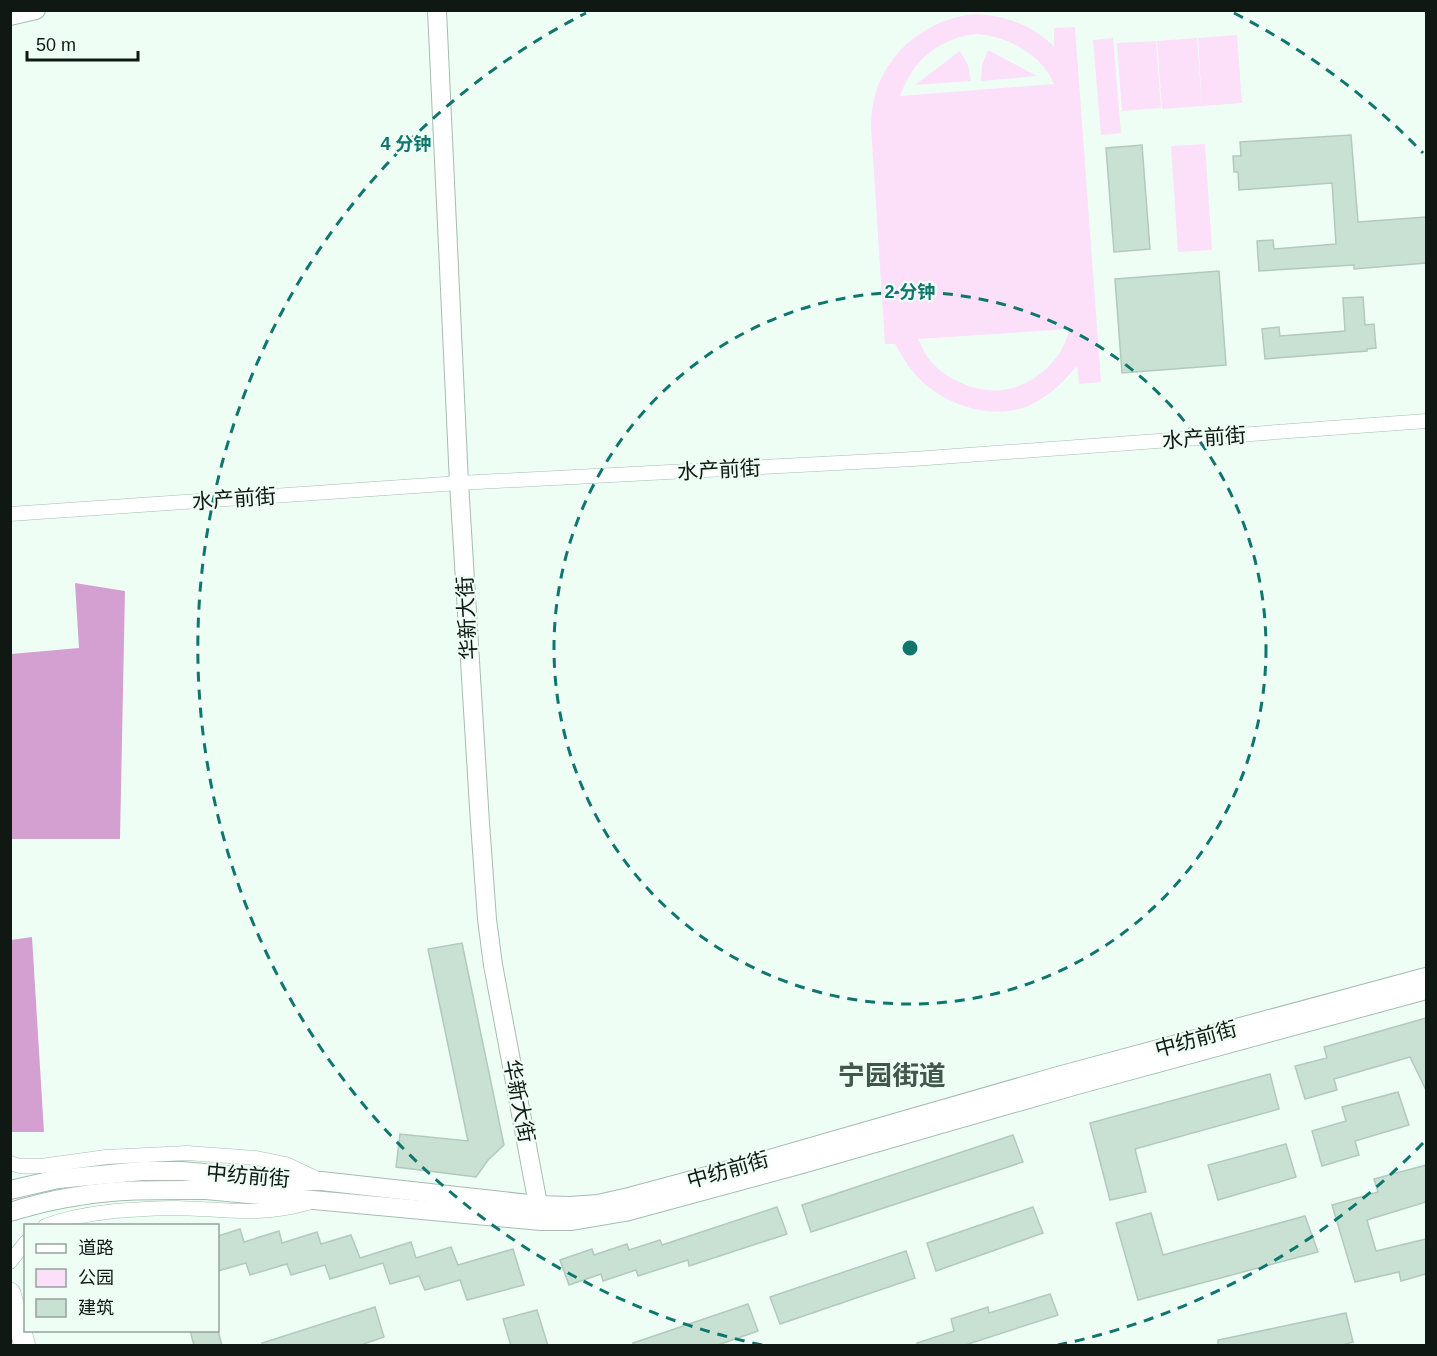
<svg xmlns="http://www.w3.org/2000/svg" width="1437" height="1356" viewBox="0 0 1437 1356" font-family="Arial,'Noto Sans SC',sans-serif">
	<rect width="100%" height="100%" fill="#effef5"/>
	<g fill="#fcdff9" fill-rule="evenodd">
		<path d="M976,14C1008,16 1030,25 1054,46V28L1075,27L1101,382L1079,384L1077,366C1061,385 1040,405 1015,410C980,417 938,401 915,374C907,365 901,354 895,344H885L871,127C871,118 872,108 874,99C886,51 928,18 976,14ZM978,34C1009,37 1041,54 1054,84L900,96C913,60 940,37 978,34ZM1069,329C1067,342 1058,358 1047,368C1038,376 1028,383 1016,387C988,397 952,384 932,363C926,356 922,347 918,339Z"/>
		<path d="M1237,35L1242,103L1202,106L1198,38Z"/>
		<path d="M1113,38L1121,133L1101,135L1093,40Z"/>
		<path d="M1197,38L1202,106L1162,109L1157,41Z"/>
		<path d="M1156,41L1161,108L1122,111L1117,43Z"/>
		<path d="M988,50L1037,76L981,81L982,65Z"/>
		<path d="M960,51L968,65L971,81L915,85Z"/>
		<path d="M1205,144L1212,250L1178,252L1171,146Z"/>
	</g>
	<g fill="#d4a0d1">
		<path d="M75,583L125,591L120,839H11V654L79,648Z"/>
		<path d="M32,937L44,1132H11V940Z"/>
	</g>
	<g fill="#c8e1d3" stroke="#b1cabc" stroke-width="1.5">
		<path d="M1351,135L1358,222L1426,217V263L1354,269V265L1259,271L1257,241L1273,240L1274,249L1336,244L1332,183L1239,190L1238,172H1234L1233,156H1241L1240,142Z"/>
		<path d="M1142,145L1150,249L1114,252L1106,148Z"/>
		<path d="M1219,271L1226,365L1122,373L1115,279Z"/>
		<path d="M1363,297L1365,325L1374,324L1376,348L1367,349V351L1265,359L1262,329L1279,327L1280,336L1345,331L1343,298Z"/>
		<path d="M462,943L504,1145L488,1160L476,1177L396,1167L400,1134L468,1141L428,949Z"/>
		<path d="M1426,1018V1090L1410,1057L1334,1079L1337,1090L1305,1099L1295,1066L1327,1058L1324,1047Z"/>
		<path d="M1270,1074L1279,1109L1135,1149L1146,1192L1110,1200L1090,1123Z"/>
		<path d="M1398,1092L1409,1125L1355,1141L1359,1155L1322,1166L1312,1131L1346,1121L1342,1107Z"/>
		<path d="M1013,1135L1023,1162L811,1232L802,1205Z"/>
		<path d="M1286,1144L1296,1177L1218,1200L1208,1165Z"/>
		<path d="M1426,1165V1202L1367,1220L1376,1251L1426,1239V1274L1401,1281L1399,1272L1355,1282L1332,1205L1378,1192L1374,1179Z"/>
		<path d="M777,1207L787,1234L689,1266L688,1260L638,1276L636,1270L603,1281L601,1274L569,1285L560,1260L592,1249L594,1255L627,1244L629,1250L660,1240L662,1245Z"/>
		<path d="M1033,1207L1043,1233L936,1271L927,1243Z"/>
		<path d="M1151,1213L1163,1255L1305,1216L1318,1252L1138,1300L1116,1223Z"/>
		<path d="M240,1229L244,1242L279,1231L282,1243L317,1232L321,1244L351,1235L360,1258L411,1242L416,1258L451,1247L458,1265L513,1249L524,1285L467,1300L460,1280L425,1290L419,1276L390,1284L383,1263L330,1279L325,1265L291,1275L287,1264L250,1275L246,1263L218,1271V1236Z"/>
		<path d="M906,1251L915,1278L780,1324L770,1297Z"/>
		<path d="M1050,1294L1058,1315L962,1346H917V1343L954,1331L951,1319L988,1307L989,1313Z"/>
		<path d="M748,1304L758,1331L715,1346H633V1343Z"/>
		<path d="M375,1307L384,1337L358,1346H262V1343Z"/>
		<path d="M537,1310L548,1346H511L503,1319Z"/>
		<path d="M1346,1313L1353,1342L1339,1346H1218V1340Z"/>
		<path d="M190,1330H218L222,1346H194Z"/>
	</g>
	<g fill="none" stroke-linecap="round" stroke-linejoin="round">
		<g stroke="#a4bdaf" stroke-width="15">
			<g id="street">
				<path d="M10,514L459,483L914,459L1426,421"/>
				<path d="M10,1163L20,1166H41L106,1157L187,1153L256,1158L286,1164L320,1180"/>
				<path d="M45,1226C86,1211 131,1209 174,1208C202,1208 230,1212 257,1211C275,1211 291,1207 308,1203"/>
				<path d="M10,1262L26,1242"/>
			</g>
		</g>
		<g stroke="#a4bdaf" stroke-width="20">
			<g id="secondary">
				<path d="M437,10L459,483L480,823L487,919L493,965L540,1215"/>
				<path d="M10,16L36,10"/>
				<path d="M10,1190L58,1179L142,1171H182L293,1181H321L538,1205L570,1206L598,1204L629,1197L752,1164L1058,1076L1426,977"/>
				<path d="M10,1212C33,1205 56,1199 79,1196C121,1189 164,1190 206,1190L541,1221H572L625,1212L802,1164L1077,1085L1426,990"/>
			</g>
		</g>
		<g stroke="#a4bdaf" stroke-width="22">
			<path id="primary" d="M10,1293L25,1346"/>
		</g>
		<use href="#street" stroke="#fff" stroke-width="14"/>
		<use href="#secondary" stroke="#fff" stroke-width="18"/>
		<use href="#primary" stroke="#fff" stroke-width="21"/>
	</g>
	<g fill="none" stroke="#0f766e" stroke-width="3" stroke-dasharray="10 8">
		<circle cx="910" cy="648" r="356"/>
		<path d="M1423 1143A713 713 0 0 1 1058 1345M762 1345A713 713 0 0 1 586 13M1234 13A713 713 0 0 1 1423 153"/>
	</g>
	<g text-anchor="middle" stroke-width="4.5" stroke-linejoin="round" paint-order="stroke">
		<g font-size="21" fill="#0f1813" stroke="#effef5">
			<text transform="translate(1204 438) rotate(-4)" y="7">水产前街</text>
			<text transform="translate(719 470) rotate(-3)" y="7">水产前街</text>
			<text transform="translate(234 499) rotate(-4)" y="7">水产前街</text>
			<text transform="translate(467 618) rotate(-93)" y="7">华新大街</text>
			<text transform="translate(1196 1039) rotate(-15)" y="7">中纺前街</text>
			<text transform="translate(519 1101) rotate(79)" y="7">华新大街</text>
			<text transform="translate(728 1170) rotate(-16)" y="7">中纺前街</text>
			<text transform="translate(248 1176) rotate(5)" y="7">中纺前街</text>
		</g>
		<g font-size="27" font-weight="bold" fill="#42574c" stroke="#effef5">
			<text x="892" y="1085">宁园街道</text>
		</g>
	</g>
	<circle cx="910" cy="648" r="9" fill="#0f766e" stroke="#effef5" stroke-width="3"/>
	<g font-size="18" text-anchor="middle" font-weight="bold" fill="#0f766e" stroke="#effef5" stroke-width="4.5" stroke-linejoin="round" paint-order="stroke">
		<text x="406" y="150">4 分钟</text>
		<text x="910" y="298">2 分钟</text>
	</g>
	<rect width="1437" height="1356" fill="none" stroke="#0f1813" stroke-width="24"/>
	<rect x="24" y="1224" width="195" height="108" fill="#effef5" stroke="#95a29b" stroke-width="1.5"/>
	<rect x="36" y="1244" width="30" height="9" fill="#ffffff" stroke="#95a29b" stroke-width="1.5"/>
	<text x="78" y="1254" font-size="18" fill="#0f1813">道路</text>
	<rect x="36" y="1269" width="30" height="18" fill="#fcdff9" stroke="#95a29b" stroke-width="1.5"/>
	<text x="78" y="1284" font-size="18" fill="#0f1813">公园</text>
	<rect x="36" y="1299" width="30" height="18" fill="#c8e1d3" stroke="#95a29b" stroke-width="1.5"/>
	<text x="78" y="1314" font-size="18" fill="#0f1813">建筑</text>
	<path d="M27 51v9h111v-9" fill="none" stroke="#0f1813" stroke-width="3"/>
	<text x="36" y="51" font-size="18" fill="#0f1813" stroke="#effef5" stroke-width="4.5" paint-order="stroke">50 m</text>
</svg>
